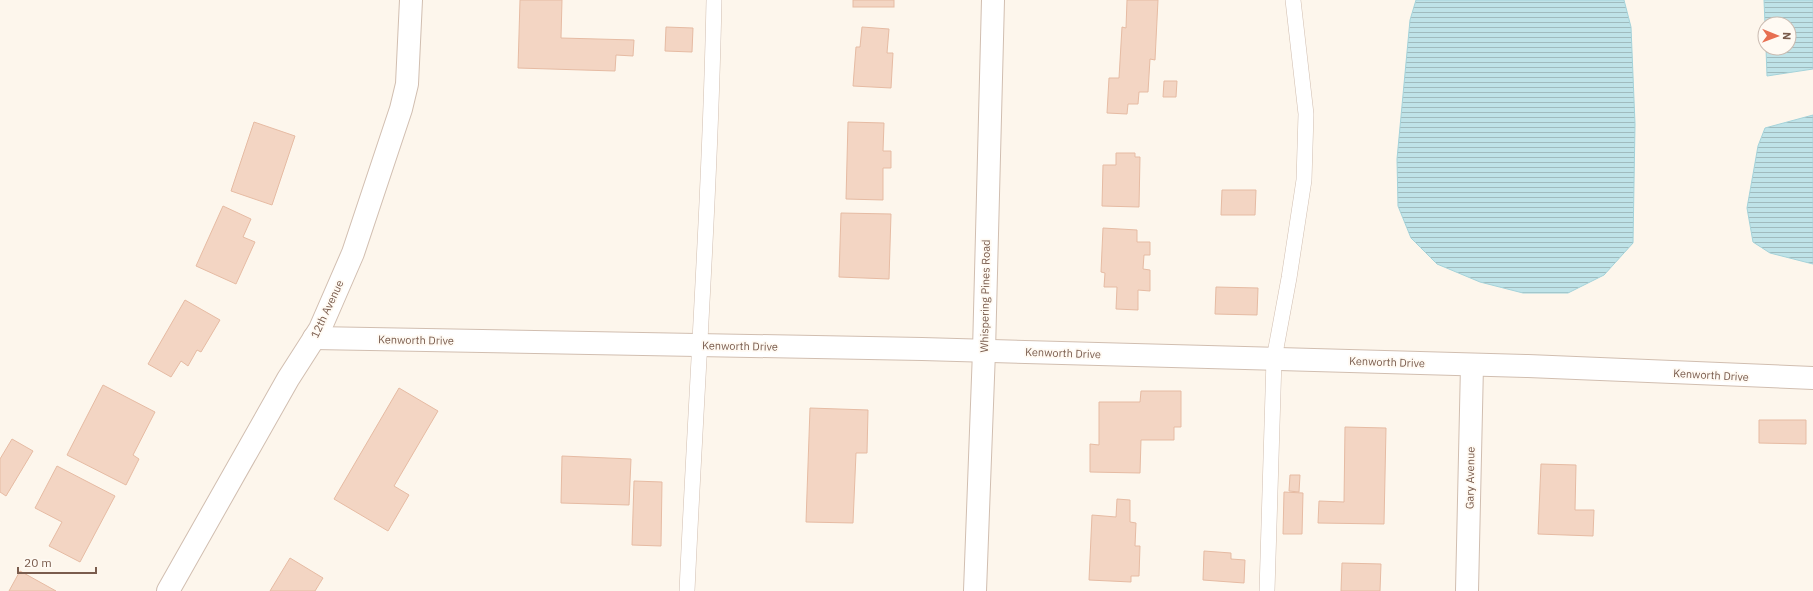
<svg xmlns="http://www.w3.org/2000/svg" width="1813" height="591" viewBox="0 0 1813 591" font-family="'IBM Plex Sans',sans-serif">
	<defs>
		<pattern id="water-rules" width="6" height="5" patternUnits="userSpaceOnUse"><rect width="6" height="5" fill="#bfe3e8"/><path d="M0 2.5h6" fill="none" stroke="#a0bbbe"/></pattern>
	</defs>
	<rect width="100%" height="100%" fill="#fdf6ec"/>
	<g fill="url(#water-rules)" stroke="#a5d3da">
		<path d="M1416,0H1624L1631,27L1635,124L1633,243L1604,275L1568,293H1523L1480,282L1437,264L1411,238L1398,206L1397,159L1410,20Z"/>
		<path d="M1764,0H1813V69L1767,76L1766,48H1789V24H1765Z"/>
		<path d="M1813,115V264L1770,253L1753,242L1747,208L1758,146L1765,128Z"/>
	</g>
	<g fill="#f3d5c3" stroke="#e6bba3">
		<path d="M520,0H562L561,38L634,40L633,56L616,55L615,71L518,68Z"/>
		<rect x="853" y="0" width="41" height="7"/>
		<path d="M1127,0H1158L1155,60L1150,59L1148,92H1139L1138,104H1128L1127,114L1107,113L1109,78H1119L1122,27L1126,28Z"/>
		<path d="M666,27L693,28L692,52L665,51Z"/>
		<path d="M862,27L889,29L887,53H893L891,88L853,86L856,47H860Z"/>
		<path d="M1164,81H1177L1176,97H1163Z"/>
		<path d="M254,122L295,136L272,205L231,191Z"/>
		<path d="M848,122L884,123L883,151H891V168H883V200L846,199Z"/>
		<path d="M1116,153H1135V157H1140L1139,207L1102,206L1103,165H1116Z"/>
		<path d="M1222,190H1256L1255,215H1221Z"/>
		<path d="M223,206L251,219L243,237L255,242L236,284L196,266Z"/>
		<path d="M841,213L891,214L889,279L839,277Z"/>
		<path d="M1103,228L1137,230V242H1150V255H1144L1143,269L1150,270V291L1138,290V310L1116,309L1117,287H1104L1105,273L1101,272Z"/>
		<path d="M1216,287L1258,288L1257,315L1215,314Z"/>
		<path d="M185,300L220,320L201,352L197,350L188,366L181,361L171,377L148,364Z"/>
		<path d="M103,385L155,412L133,455L139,459L126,485L67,455Z"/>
		<path d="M399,388L438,411L394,486L409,495L388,531L334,499Z"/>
		<path d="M1141,391H1181V427H1174V440H1141L1140,473L1090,472V444L1099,445V402H1140Z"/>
		<path d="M810,408L868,410L867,453H856L853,523L806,522Z"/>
		<path d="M1759,420H1806V444L1759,443Z"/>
		<path d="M1345,427L1386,428L1384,524L1318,523L1319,501L1344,502Z"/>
		<path d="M12,439L33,451L6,496L0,492V459Z"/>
		<path d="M562,456L631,459L629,505L561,503Z"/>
		<path d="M1541,464L1576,465L1575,510H1594L1593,536L1538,534Z"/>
		<path d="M57,466L115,496L80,562L49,546L62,522L35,508Z"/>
		<path d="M1290,475H1300L1299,492L1289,491Z"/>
		<path d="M634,481L662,482L661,546L632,545Z"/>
		<path d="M1284,492L1303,493L1302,534H1283Z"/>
		<path d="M1117,499L1130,500V522L1136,523L1135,546H1140L1139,576H1131V582L1089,580L1092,515L1116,517Z"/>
		<path d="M1204,551L1231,553V559L1245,560L1244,583L1203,580Z"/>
		<path d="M290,558L323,578L315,591H270Z"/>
		<path d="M1342,563L1381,564L1380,591H1341Z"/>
		<path d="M20,571L56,591H9Z"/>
	</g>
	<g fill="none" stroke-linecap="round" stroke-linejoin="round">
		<g stroke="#d1beb0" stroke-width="16">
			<g id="service">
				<path d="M687,591C696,394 710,197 714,0"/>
				<path d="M1267,591L1274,359L1289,278L1304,180L1306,114L1293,0"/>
			</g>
		</g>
		<g stroke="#d1beb0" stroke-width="24">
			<g id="minor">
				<path d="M314,338L922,349L1528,366L1813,378"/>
				<path d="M168,591L288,379L320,329L353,253L401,109L407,84L411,0"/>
				<path d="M1467,591L1472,365"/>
			</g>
		</g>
		<g stroke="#d1beb0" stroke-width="24">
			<path id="tertiary" d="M975,591L984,351L993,0"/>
		</g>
		<use href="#service" stroke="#fff" stroke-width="15"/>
		<use href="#minor" stroke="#fff" stroke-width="22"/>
		<use href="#tertiary" stroke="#fff" stroke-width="22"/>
	</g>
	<g text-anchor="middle" stroke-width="3.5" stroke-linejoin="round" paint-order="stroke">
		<g font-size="11" fill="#7a5c4d" stroke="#fffaf3">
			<text transform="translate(985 296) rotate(-89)" y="4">Whispering Pines Road</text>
			<text transform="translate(327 309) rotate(-65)" y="4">12th Avenue</text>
			<text transform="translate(416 340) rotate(1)" y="4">Kenworth Drive</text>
			<text transform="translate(740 346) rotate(1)" y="4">Kenworth Drive</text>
			<text transform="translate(1063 353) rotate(2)" y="4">Kenworth Drive</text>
			<text transform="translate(1387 362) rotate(2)" y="4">Kenworth Drive</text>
			<text transform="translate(1711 375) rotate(3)" y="4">Kenworth Drive</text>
			<text transform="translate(1470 478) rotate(-89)" y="4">Gary Avenue</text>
		</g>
	</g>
	<g transform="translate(1777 36) rotate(91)"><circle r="19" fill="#fffaf3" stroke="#cabbb1"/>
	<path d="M0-3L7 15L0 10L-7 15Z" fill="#e76f51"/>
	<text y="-6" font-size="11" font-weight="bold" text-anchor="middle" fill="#7a5c4d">N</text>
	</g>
	<path d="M18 567v6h78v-6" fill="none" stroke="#7a5c4d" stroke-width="2"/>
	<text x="24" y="567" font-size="12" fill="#7a5c4d" stroke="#fffaf3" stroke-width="3" paint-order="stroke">20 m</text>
</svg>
